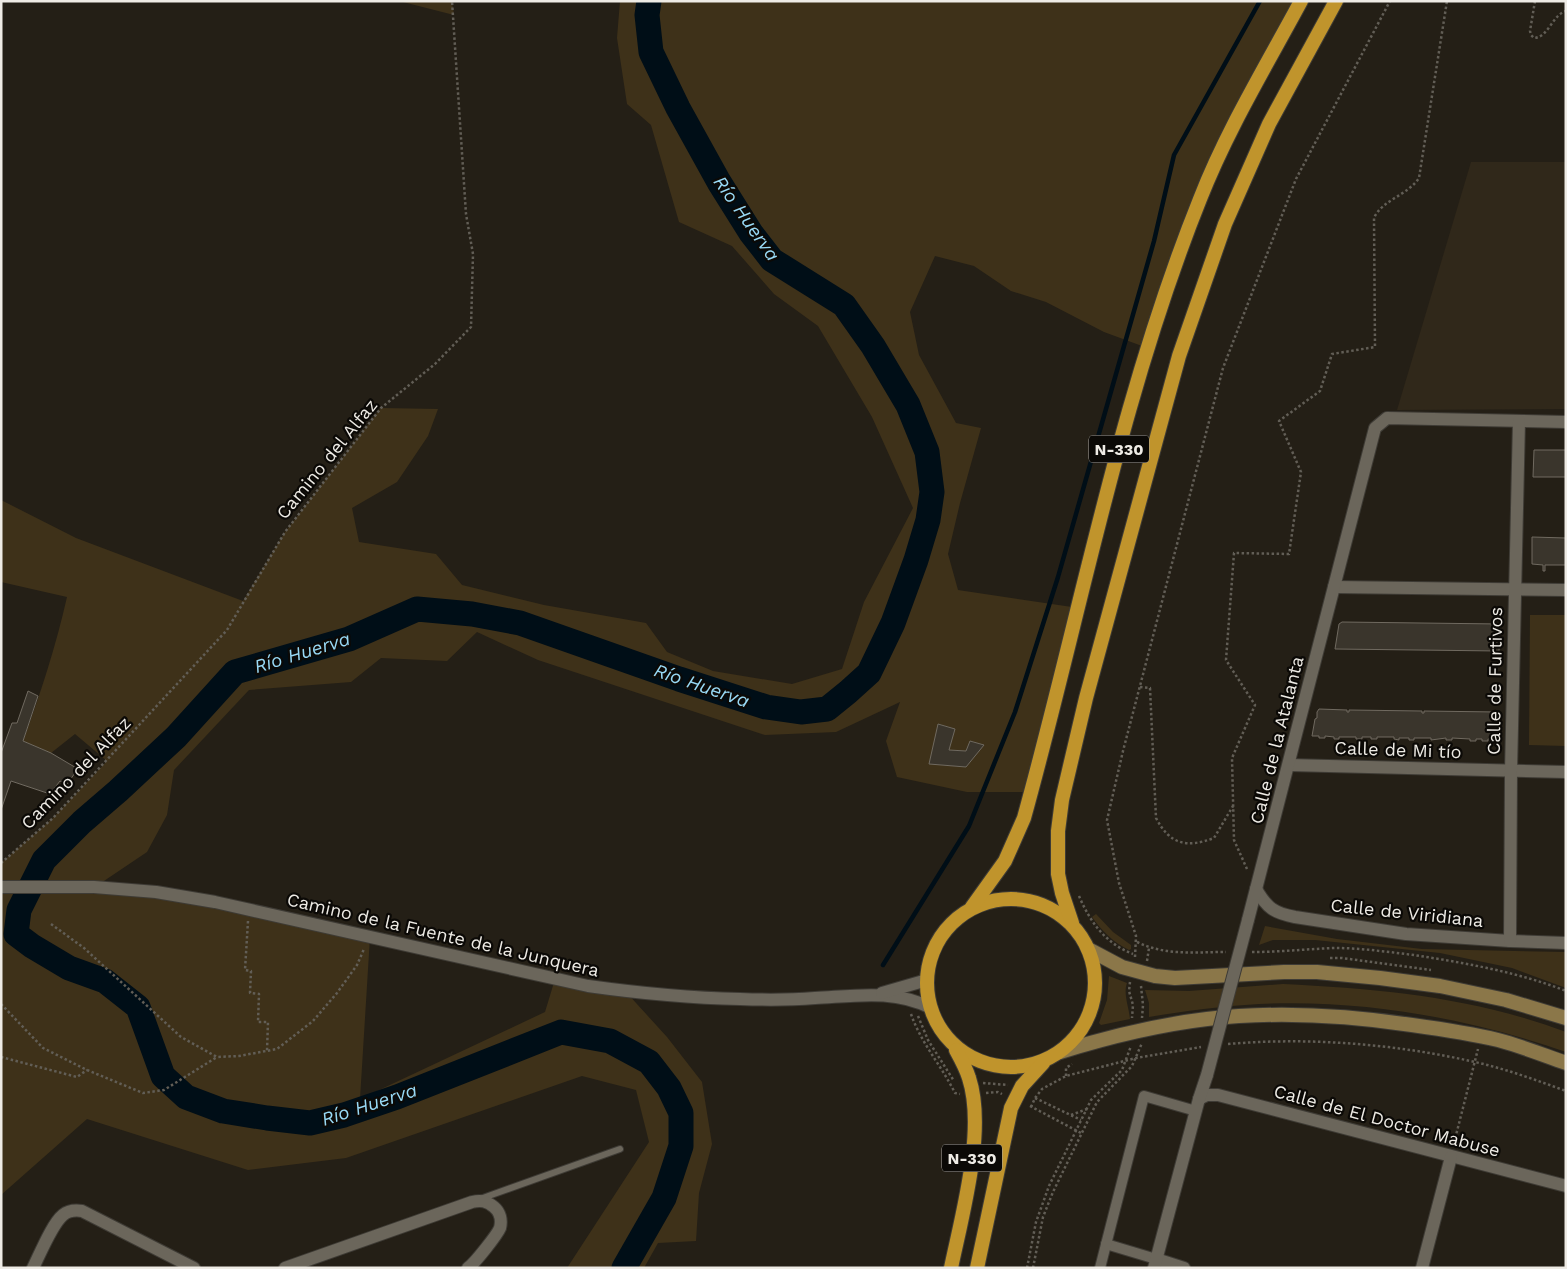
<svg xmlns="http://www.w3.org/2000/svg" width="1567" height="1269" viewBox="0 0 1567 1269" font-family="'Work Sans',sans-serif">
	<rect width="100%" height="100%" fill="#241f16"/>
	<path fill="#30281a" d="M1471,162H1566V409L1397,410Z"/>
	<g fill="#3e3119" fill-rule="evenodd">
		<path d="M399,1H452L454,15Z"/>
		<path d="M620,1H1295L1229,121L1142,346L1104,332L1046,302L1011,291L974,266L935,256L910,312L919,355L956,423L981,428L960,503L948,554L958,590L1072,607L1026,792H967L897,777L886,741L900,702L836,732L765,735L538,660L477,632L447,661L381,658L351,682L249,690L174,770L167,815L147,852L95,887L156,892L370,937L360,1099L545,1012L555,979L626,992L667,1037L702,1082L712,1144L699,1193L696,1241L658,1243L644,1268H567L649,1142L636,1090L582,1076L346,1158L248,1170L87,1119L1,1195V863L53,818L107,761L75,734L51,753L23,741C40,695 56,646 67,597L1,582V500L76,538L243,601L285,532L381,408L438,409L428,436L397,482L352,508L359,542L436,554L462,585L544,605L646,623L667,652L713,671L792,684L842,669L864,602L913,508L872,417L818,326L774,294L732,246L679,222L651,125L627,104L617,38ZM939,724L955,729L949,750L966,751L971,741L983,745L966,767L930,764Z"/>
		<path d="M1530,615H1566V746L1529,745Z"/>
		<path d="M1096,914L1113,932L1131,945V949L1129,950C1114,943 1101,930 1092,917Z"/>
		<path d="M1265,926L1337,939L1422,949L1566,952V988L1512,968L1440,953L1315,940H1273L1259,945Z"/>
		<path d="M1109,976L1127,983C1123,994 1129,1007 1130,1019L1101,1025L1099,1023L1107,1000Z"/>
		<path d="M1283,984C1382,989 1472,997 1566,1032V1052C1469,1018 1362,999 1259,1004C1222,1006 1185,1011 1149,1017V1003L1145,990L1189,991Z"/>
	</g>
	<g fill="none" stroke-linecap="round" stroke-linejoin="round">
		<path stroke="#000e17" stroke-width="4.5" d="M883,965L969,826L1015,712L1058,577L1154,241L1174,155L1260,1"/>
		<path stroke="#000e17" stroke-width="25" d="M624,1268L664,1198L681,1146V1113L669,1088L649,1062L610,1041L561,1032L397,1097L344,1115L310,1123L267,1118L223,1111L186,1097L163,1076L138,1007L105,981L69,968L32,946L16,934L19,910L44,860L82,822L118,791L176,737L235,672L349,639L417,609L472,614L520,623L679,679L766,707L801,712L827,709L848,692L869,673L893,623L916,560L928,520L932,492L927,452L908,405L873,346L844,305L772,260L751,233L719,182L678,108L651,52L647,15L649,1"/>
	</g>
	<g fill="#3a352c" stroke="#706a60">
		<path d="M1534,450H1566V477H1533Z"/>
		<path d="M1532,537L1566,538V565H1545V571H1543V565L1532,564Z"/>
		<path d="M1342,622L1500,624L1499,651L1335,649L1339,624Z"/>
		<path d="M28,691L38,696L23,741L51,753L78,769L67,784L60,781L50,794L11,781L1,810V753L12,723H17Z"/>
		<path d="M1319,709L1347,710V712H1349V710L1422,711V713H1424V711L1497,712L1498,739H1488V741H1482V739H1476V741H1470V739L1452,738V740H1446V738L1431,740V738H1414V740H1409V738H1399V740L1394,739V737H1377V739H1371V737H1362V739H1356V737H1339V739H1334V737L1325,736V738H1319V736H1312L1315,719L1317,718V712Z"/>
		<path d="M938,724L955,729L949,750L966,751L970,741L984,745L966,767L929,764Z"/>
	</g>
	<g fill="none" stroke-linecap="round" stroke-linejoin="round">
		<g stroke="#3e3b35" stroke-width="8">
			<path id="service" d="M480,1199L620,1149"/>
		</g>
		<g stroke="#3e3b35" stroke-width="12">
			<g id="pedestrian">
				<path d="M1106,1244L1156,1259"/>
				<path d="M1100,1268L1144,1096L1196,1111"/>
			</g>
		</g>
		<g stroke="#3e3b35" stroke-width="14">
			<g id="minor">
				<path d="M1334,587L1566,590"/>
				<path d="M1289,765L1566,772"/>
				<path d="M1,887H94L156,892L215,902L588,986C638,993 689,998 740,999C765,1000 790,1000 815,998C855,996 894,989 931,1008"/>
				<path d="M1256,889C1267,908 1274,913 1295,917L1406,934L1510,941L1566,943"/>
				<path d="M1248,920L1375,428L1387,418L1566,422"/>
				<path d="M1510,941L1511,771L1519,421"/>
				<path d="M882,993L927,980"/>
				<path d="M1199,1099L1207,1095H1218L1566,1186"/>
				<path d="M1156,1259L1184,1268"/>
				<path d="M33,1268C40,1254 52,1224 63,1215C69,1210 75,1210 82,1211L194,1268"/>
				<path d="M285,1268L472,1202C481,1200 487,1201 494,1207C500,1212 502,1220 500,1228C497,1235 475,1263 468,1268"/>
				<path d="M1154,1268L1199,1099L1207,1075"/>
				<path d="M1422,1268L1451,1157"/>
			</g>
		</g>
		<g stroke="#3e3b35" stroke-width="16">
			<g id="secondary">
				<path d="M1090,950L1122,967L1155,976L1175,978L1284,972H1317L1380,978L1440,986L1506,1000L1566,1018"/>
				<path d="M1060,1052C1108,1037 1157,1025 1207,1019C1275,1011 1344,1015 1412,1025C1441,1029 1469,1033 1498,1040C1521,1046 1543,1055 1566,1063"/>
			</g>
		</g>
		<g stroke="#3e3b35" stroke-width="16">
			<g id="trunk">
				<circle cx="1011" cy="983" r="84"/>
				<path d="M972,907L1005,861L1024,818C1081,612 1120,398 1200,199C1227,130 1266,66 1301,1"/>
				<path d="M1072,923L1062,893L1058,874V831L1062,800L1086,698L1179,356L1225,224L1269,124L1336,1"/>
				<path d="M951,1268C962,1215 986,1130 969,1078C966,1068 961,1059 956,1050"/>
				<path d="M977,1268L1011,1108L1022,1086L1043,1063"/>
			</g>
		</g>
		<g stroke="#625e56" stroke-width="2.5" stroke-dasharray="2.5 2.5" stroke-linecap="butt">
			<path d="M1535,1L1530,31L1531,35L1534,38C1549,37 1552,15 1566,11"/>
			<path d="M1140,687L1150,688L1156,818C1170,845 1187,848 1214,838L1233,806"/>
			<path d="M1,863L53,818L227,630L285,532L381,408L435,364L471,327L473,254L466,214L452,1"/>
			<path d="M1247,869L1234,840L1232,758L1255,705L1226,660L1234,553L1289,554L1301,472L1279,421L1320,391L1332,354L1375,347L1374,218C1382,200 1408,195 1419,178L1447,1"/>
			<path d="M1079,896C1090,922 1106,944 1133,954"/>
			<path d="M248,921L245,970L251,971L250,993L259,994L258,1022H268L267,1051"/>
			<path d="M51,924L84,948L181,1037L217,1057L239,1056L277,1049L313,1021L337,993L357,965L364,949"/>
			<path d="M1137,942C1166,956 1195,952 1226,952"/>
			<path d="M1252,952C1280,952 1307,949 1335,948C1361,948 1388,952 1414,955C1465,963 1518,972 1566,991"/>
			<path d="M1135,957L1136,936L1119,883L1107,820L1123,751L1223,368L1296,179L1390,1"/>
			<path d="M1330,958H1342L1431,970"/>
			<path d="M1147,961L1149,948"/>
			<path d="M1130,982L1129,991L1133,1005L1132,1018"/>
			<path d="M1141,986L1143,1005L1142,1018"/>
			<path d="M1,1004L43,1048L87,1070L143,1093L164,1090L217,1057"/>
			<path d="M911,1014C921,1043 941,1065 955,1093L960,1094"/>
			<path d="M918,1016L928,1040L954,1081"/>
			<path d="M1228,1044C1310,1037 1395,1044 1475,1062C1506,1069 1536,1080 1566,1091"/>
			<path d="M1,1057L77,1077L87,1070"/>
			<path d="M1066,1076V1068L1072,1064"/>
			<path d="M983,1083L1008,1085"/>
			<path d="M986,1093L998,1092L1002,1094"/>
			<path d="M1035,1098L1081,1120"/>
			<path d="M1030,1106L1081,1133"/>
			<path d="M1031,1107L1035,1098L1042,1089L1066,1076L1136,1058L1201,1047"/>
			<path d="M1071,1115L1087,1109"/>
			<path d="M1454,1143L1478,1049"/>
			<path d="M1027,1268L1036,1222L1049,1186L1091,1100L1122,1070L1131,1046"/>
			<path d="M1033,1268L1043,1217L1053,1192L1097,1102L1132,1066L1142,1043"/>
		</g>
		<use href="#service" stroke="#6b665b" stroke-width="6"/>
		<use href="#pedestrian" stroke="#6b665b" stroke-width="10"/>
		<use href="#minor" stroke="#6b665b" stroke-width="12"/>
		<use href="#secondary" stroke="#8b7749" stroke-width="14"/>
		<use href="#trunk" stroke="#c0942c" stroke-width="14"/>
		<g stroke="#3e3b35" stroke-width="14" stroke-linecap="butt">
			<path id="minor-bridge" d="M1207,1075L1248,920"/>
		</g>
		<use href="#minor-bridge" stroke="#6b665b" stroke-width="12"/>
	</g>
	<g text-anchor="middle" stroke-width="4.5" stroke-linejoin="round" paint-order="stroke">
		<g fill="#0b0906" stroke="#aaa7a2" stroke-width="1">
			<rect x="1089" y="435.5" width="60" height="27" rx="4"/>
			<rect x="942" y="1144.5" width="60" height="27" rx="4"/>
		</g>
		<g font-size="16" font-weight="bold" fill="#eeebe5">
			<text x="1119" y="455">N-330</text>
			<text x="972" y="1164">N-330</text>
		</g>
		<g font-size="18" fill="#eeebe5" stroke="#0b0906">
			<text transform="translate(327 459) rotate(-51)" y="6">Camino del Alfaz</text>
			<text transform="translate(1495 681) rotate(-89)" y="6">Calle de Furtivos</text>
			<text transform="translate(1277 740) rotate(-76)" y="6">Calle de la Atalanta</text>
			<text transform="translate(1398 750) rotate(2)" y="6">Calle de Mi tío</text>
			<text transform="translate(76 773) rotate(-46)" y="6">Camino del Alfaz</text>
			<text transform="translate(1407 913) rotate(6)" y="6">Calle de Viridiana</text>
			<text transform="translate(443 935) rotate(13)" y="6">Camino de la Fuente de la Junquera</text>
			<text transform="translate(1387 1121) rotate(15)" y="6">Calle de El Doctor Mabuse</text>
		</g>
		<g font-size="19" font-style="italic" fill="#98d9f5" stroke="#0b0906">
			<text transform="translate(747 218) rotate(55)" y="7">Río Huerva</text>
			<text transform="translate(302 652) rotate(-17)" y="7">Río Huerva</text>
			<text transform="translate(702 685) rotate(19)" y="7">Río Huerva</text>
			<text transform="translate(369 1104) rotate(-18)" y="7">Río Huerva</text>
		</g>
	</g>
	<rect width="1567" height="1269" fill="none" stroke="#eeebe5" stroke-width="5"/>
</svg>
